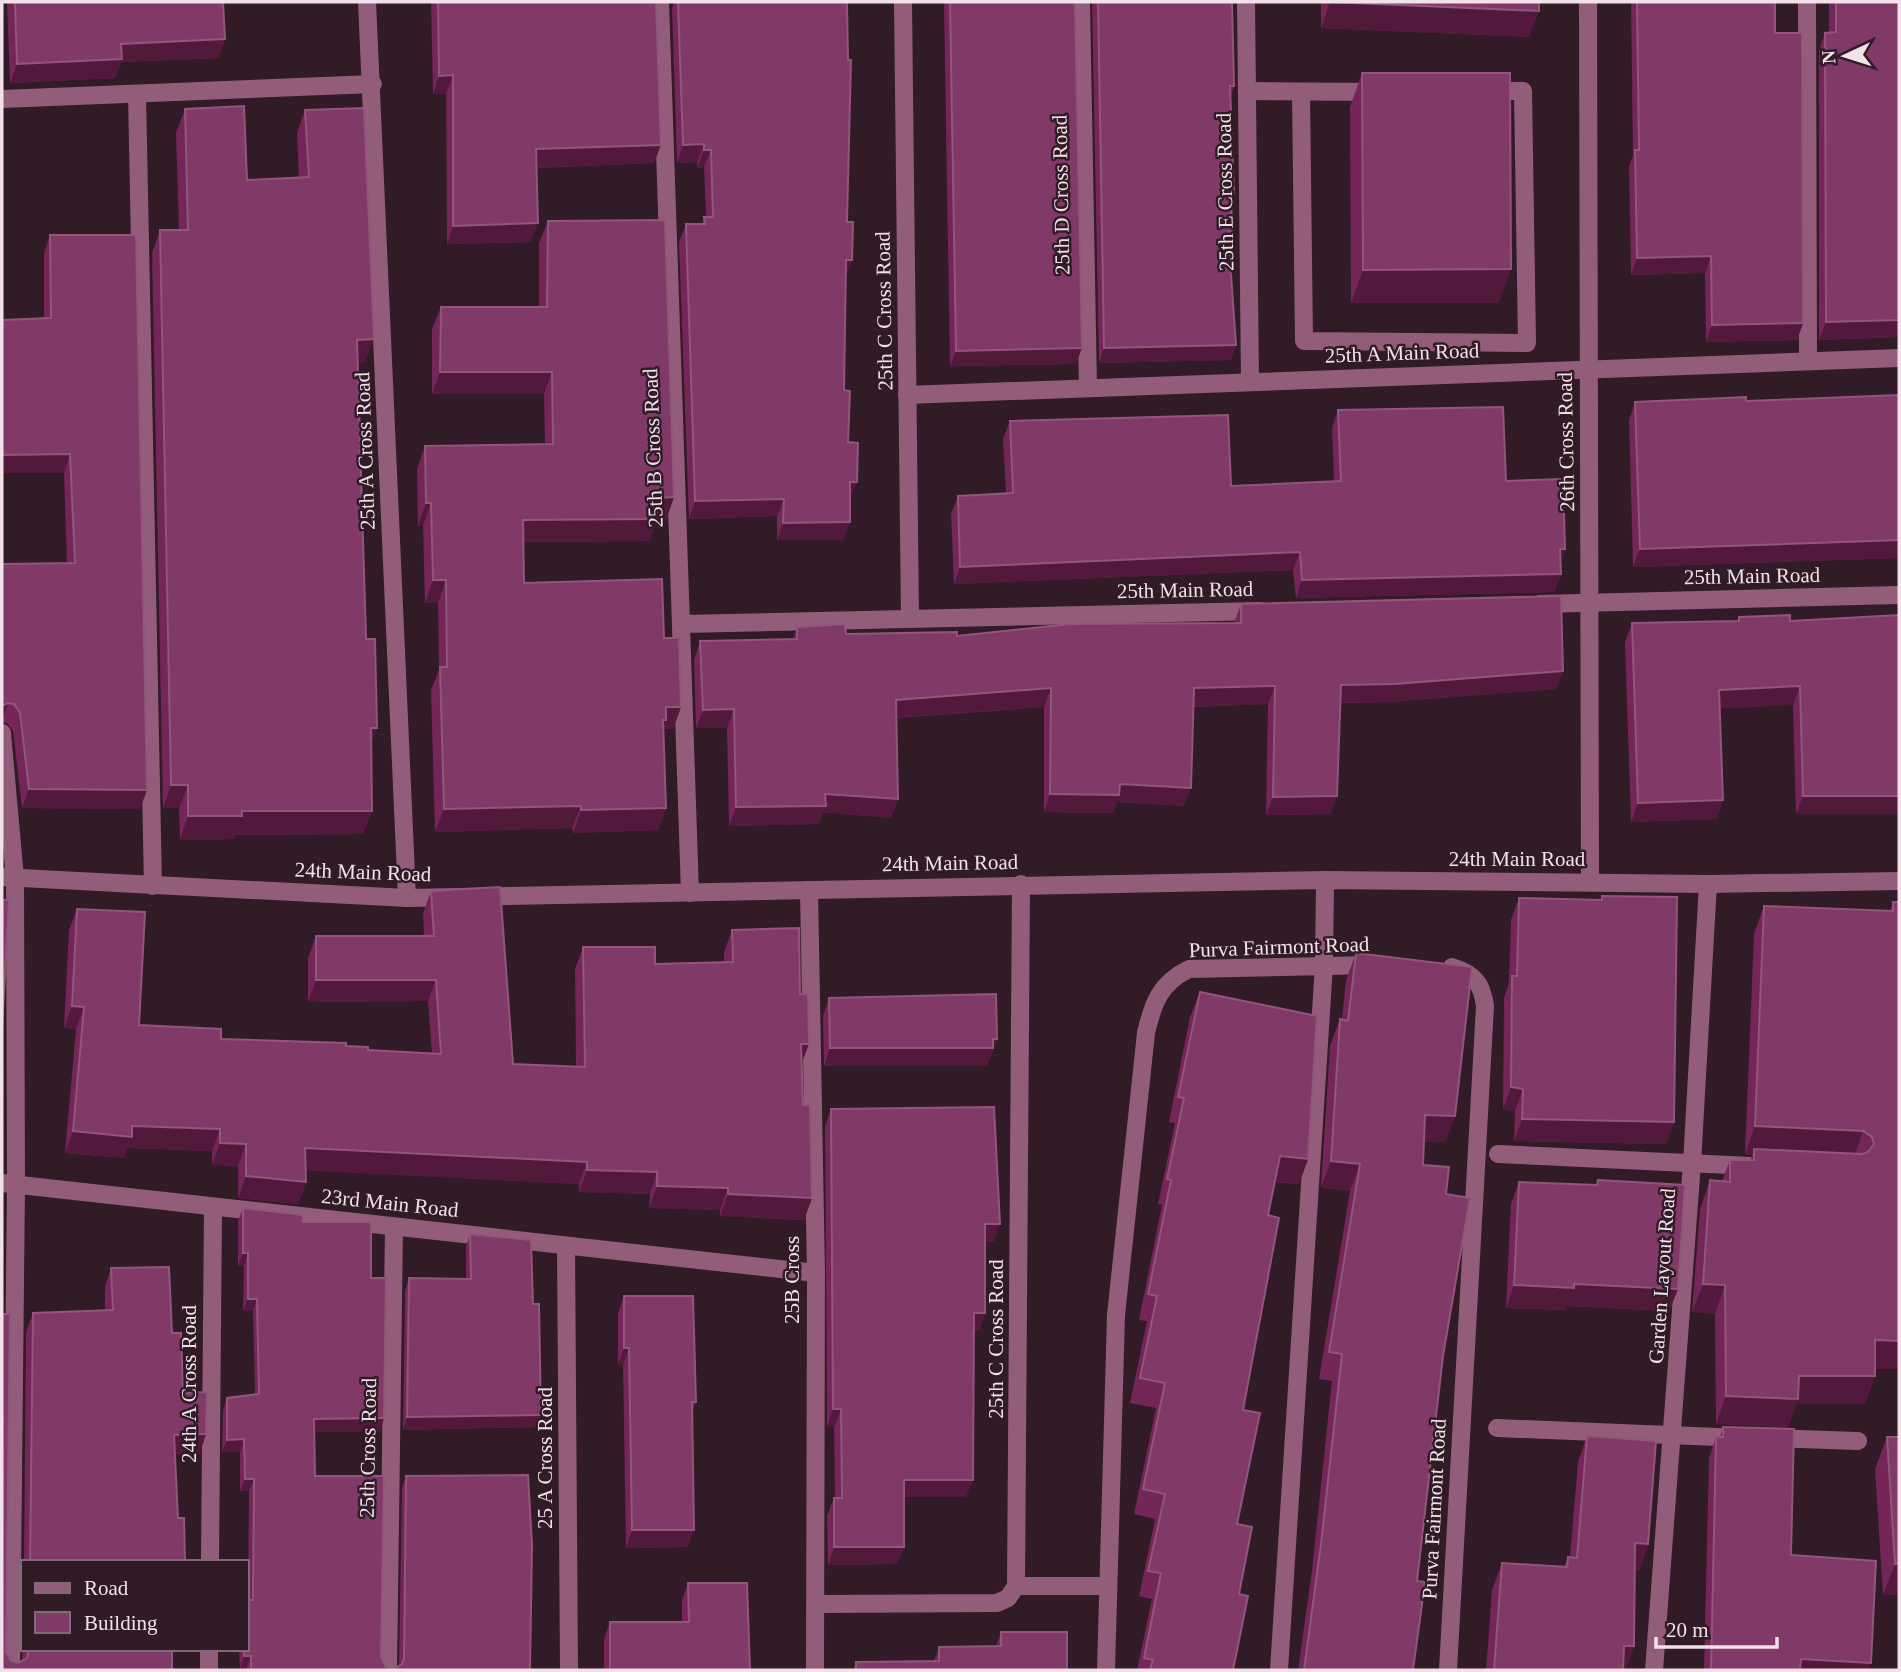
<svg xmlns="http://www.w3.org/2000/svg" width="1901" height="1672" viewBox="0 0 1901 1672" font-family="'Times New Roman',serif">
	<rect width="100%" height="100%" fill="#301b27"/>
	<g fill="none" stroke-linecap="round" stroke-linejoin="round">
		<g stroke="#945c7b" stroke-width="18">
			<path d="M367,2L407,898"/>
			<path d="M660,2L690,893"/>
			<path d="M903,2L910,619"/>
			<path d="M1081,2L1088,388"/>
			<path d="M1246,2L1250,382"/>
			<path d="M1588,2L1590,882"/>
			<path d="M1807,2L1808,361"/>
			<path d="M1247,91L1380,92"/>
			<path d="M1301,93L1304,341L1527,343L1523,91H1488"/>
			<path d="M137,94L153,886"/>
			<path d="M2,99L373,84"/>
			<path d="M907,395L1899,358"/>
			<path d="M1540,604L1899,595"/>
			<path d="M682,624L1260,611"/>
			<path d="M2,733L15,878L16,1185L11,1670"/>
			<path d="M2,877L407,898L1325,880L1708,884L1899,881"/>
			<path d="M809,890L816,1273L815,1670"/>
			<path d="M1498,1154L1750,1166"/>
			<path d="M2,1183L816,1273"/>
			<path d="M566,1246L569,1670"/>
			<path d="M1497,1428L1742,1438"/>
			<path d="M1770,1438L1858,1441"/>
			<path d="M210,1562L213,1207"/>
			<path d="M1016,1586H1108"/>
			<path d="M817,1604L997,1603L1008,1598L1016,1586L1021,884"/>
			<path d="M209,1670V1649"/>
			<path d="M388,1670L394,1227"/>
			<path d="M1106,1670L1116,1315L1146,1033C1153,1003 1160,983 1189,969L1375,965"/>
			<path d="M1279,1670L1324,965L1325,880"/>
			<path d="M1448,1670L1485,1006C1482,983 1474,974 1452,967"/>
			<path d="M1654,1670L1692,1163L1708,884"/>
		</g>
	</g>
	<g fill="#732657">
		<path d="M7,2H252L223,3L225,39L218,58L121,62L115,78L10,83Z"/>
		<path d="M431,2H656L654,163L537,168L531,242L447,244L446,94H433Z"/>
		<path d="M674,2H847V222L852,260L846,276L844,390L848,442L850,500L843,540H777V516L689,519L679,242L686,224H702L704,217H706L704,167L697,168V162L677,163L672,8Z"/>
		<path d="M944,2H1075L1076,364L950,366Z"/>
		<path d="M1092,2H1232L1234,86L1231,96L1234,194L1231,202L1232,232L1229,239L1236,345L1231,360L1099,363Z"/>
		<path d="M1321,2H1539L1529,37L1321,28Z"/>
		<path d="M1631,2H1775V33L1803,323L1797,340L1706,342L1705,273L1631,275L1629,167L1633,156Z"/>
		<path d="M1829,2H1899V337L1819,340V50L1825,33H1829Z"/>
		<path d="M1362,73L1499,303H1351L1350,107Z"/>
		<path d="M185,109L247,180L299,177L297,133L305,110L365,362L358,363L366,639L377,728L371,743L372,811L363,834L235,835L234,839L180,840L179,808H163L152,253L160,230H179L176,133Z"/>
		<path d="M548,221L674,497L666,520H657L649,541L523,542L524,583L664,638L681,707L673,729H664L666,808L658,830L573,833L572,828L435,832L431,690L439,670L438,603H425L423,526H418L417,469L425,446L545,444L544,394H432V329L441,307H539V243Z"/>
		<path d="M50,235L140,809L22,808L13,731L7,723L2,722V564H67L64,473H2V320L44,319V253Z"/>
		<path d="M1899,395V558L1633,567L1629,420L1635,402L1746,401Z"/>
		<path d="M1338,410L1506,481L1565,549L1560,563L1561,574L1554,592L1296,598L1293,570L954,584L951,514L958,496L1006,493L1003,439L1010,421L1231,486L1334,481L1332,428Z"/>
		<path d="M1241,604L1563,671L1556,689L1389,702L1340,703L1337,796L1330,814L1266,815L1268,704L1193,707L1184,806L1117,802L1113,813L1044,812V707L896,718L898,799L891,818L823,812L819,824L729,826L727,728H696L694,660L700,641L793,639L797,627L846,634L957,636L1234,623Z"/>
		<path d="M1899,615L1796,814L1793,705L1719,708L1717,819L1631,822L1625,642L1632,623L1737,621L1739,617L1790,621Z"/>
		<path d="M431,891L513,1064L576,1067L575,969L583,947L655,964L724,962V952L732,930L802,1063L803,1105L812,1198L804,1220L720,1216V1210L649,1208L650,1194L579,1192V1184L305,1170L306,1182L298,1204L238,1198V1166L212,1165V1151L127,1148L124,1158L65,1153L76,1029L64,1028L69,930L77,909L139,1025L221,1039L346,1046L368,1050L432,1053L428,1001L308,1002V958L316,936H424L423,913Z"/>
		<path d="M1602,896L1674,1122L1666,1144L1514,1141L1515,1111L1503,1109L1504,998L1509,982L1511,920L1519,898L1601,900Z"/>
		<path d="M1893,902L1899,1369H1875V1376L1865,1404H1796L1788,1427L1716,1424L1715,1314L1692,1312L1700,1209L1710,1180L1722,1181L1730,1160H1750L1752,1155L1745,1154L1754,934L1764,906L1890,911Z"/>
		<path d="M1356,953L1455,1116L1445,1142H1424L1423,1165L1446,1194L1443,1356L1417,1581L1413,1670H1298L1312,1570L1332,1381L1319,1379L1350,1191L1321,1187L1330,1046L1340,1019L1342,1020L1346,980Z"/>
		<path d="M1200,992L1308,1159L1299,1184L1275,1182L1268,1215L1243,1410L1237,1524L1239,1594L1233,1670H1137L1152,1599L1139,1596L1155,1519L1134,1514L1156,1408L1130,1403L1147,1321L1139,1320L1162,1205L1158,1204L1175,1123L1169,1122L1190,1017Z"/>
		<path d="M829,998L997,1039L987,1066H824L823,1016Z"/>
		<path d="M831,1109L1000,1224L993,1242H985V1313L979,1331H974L966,1497H904V1547L897,1564L828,1565L827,1516L834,1498H835L834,1427H827L825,1126Z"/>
		<path d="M1598,1180L1678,1289L1669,1311L1567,1306L1566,1310L1506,1308L1511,1204L1519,1182L1596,1185Z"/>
		<path d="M243,1208L303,1222L371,1278L384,1418L380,1431L314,1432L315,1476L381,1657L386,1667L393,1669L399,1665L402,1488L406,1476L530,1670H246V1669H240L239,1649H247L248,1600L249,1491H240V1452H222L223,1410L227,1398L255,1395L253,1311H243L244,1266H238V1221Z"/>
		<path d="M470,1234L533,1304L537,1427L403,1430L405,1291L409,1278L466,1279V1247Z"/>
		<path d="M111,1268L172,1333L183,1393L200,1453L175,1454L178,1518L184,1562H24L26,1332L33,1313L105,1310V1287Z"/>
		<path d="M624,1296L696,1402L692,1411L688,1547L626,1548L623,1365H618V1313Z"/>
		<path d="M1723,1427L1791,1555L1868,1670H1704L1709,1458L1716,1437H1720Z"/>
		<path d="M1587,1436L1648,1544L1639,1571H1635L1634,1646L1625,1670H1486L1492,1590L1502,1563L1564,1567L1568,1557H1570L1578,1462Z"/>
		<path d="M1887,1437L1899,1594L1883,1595L1875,1469Z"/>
		<path d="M688,1583L750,1670H604V1639L610,1622H682V1600Z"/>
		<path d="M1001,1632L1067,1670H853L856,1662L934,1661L939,1647L996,1646Z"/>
		<path d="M23,1635V1649H172L2,1670L6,1652L11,1661L18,1663L22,1660Z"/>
	</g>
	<g fill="#53193d">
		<path d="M216,2H252L216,3Z"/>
		<path d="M1330,2L1539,11L1529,37L1321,28Z"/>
		<path d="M225,39L218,58L121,62L115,78L10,83L17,64L121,44Z"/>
		<path d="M453,75L446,94H433L439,76Z"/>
		<path d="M704,144L697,162L677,163L683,145Z"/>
		<path d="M661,145L654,163L529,168L536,149Z"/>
		<path d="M704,150H711L704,167L697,168Z"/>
		<path d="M538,223L531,242L447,244L453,226Z"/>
		<path d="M1711,256L1705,273L1631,275L1637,258Z"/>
		<path d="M846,260H852L846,277Z"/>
		<path d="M1511,269L1499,303H1351L1363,270Z"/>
		<path d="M1899,320V337L1819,340L1826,322Z"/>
		<path d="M1803,323L1797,340L1706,342L1712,325Z"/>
		<path d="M374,339L365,362L349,363L357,340Z"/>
		<path d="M1236,345L1231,360L1099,363L1104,348Z"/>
		<path d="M1082,348L1076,364L950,366L956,351Z"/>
		<path d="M440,372H552L544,394H432Z"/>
		<path d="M70,454L64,473H2V455Z"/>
		<path d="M850,482H857L850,500Z"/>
		<path d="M674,497L666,520H657L649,541L515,542L523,520L657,498Z"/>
		<path d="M784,499L777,516L689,519L695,501Z"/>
		<path d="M426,503H431L423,526H418Z"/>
		<path d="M850,522L843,540H777L783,523Z"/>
		<path d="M1899,540V558L1633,567L1640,549Z"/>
		<path d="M1560,549H1565L1559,567Z"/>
		<path d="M1300,552L1293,570L954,584L960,567Z"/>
		<path d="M1561,574L1554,592L1296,598L1302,580Z"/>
		<path d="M433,580H446L438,603H425Z"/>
		<path d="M1563,671L1556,689L1389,702L1334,703L1341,685Z"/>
		<path d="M1275,686L1268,704L1187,707L1194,688Z"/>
		<path d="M1800,686L1793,705L1712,709L1719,690Z"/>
		<path d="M1051,688L1044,707L889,718L896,700Z"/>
		<path d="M8,703L2,721V706Z"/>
		<path d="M666,707H681L673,729H663L658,742Z"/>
		<path d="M734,709L727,728H696L703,710Z"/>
		<path d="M371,728H377L368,751Z"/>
		<path d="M1120,784L1191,788L1184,806L1117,802L1113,813L1044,812L1050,794Z"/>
		<path d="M171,785H188L179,808H163Z"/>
		<path d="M29,789L147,790L140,809L22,808Z"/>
		<path d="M825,794L898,799L891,818L823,812L819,824L729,826L736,807Z"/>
		<path d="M1337,796L1330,814L1266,815L1273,797Z"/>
		<path d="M1803,796H1899V814H1796Z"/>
		<path d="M1723,800L1717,819L1631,822L1638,803Z"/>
		<path d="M581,806L572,828L435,832L444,809Z"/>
		<path d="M666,808L658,830L573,833L581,810Z"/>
		<path d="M242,811H372L363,834L235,835L234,839L180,840L188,816Z"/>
		<path d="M316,980H436L428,1001L308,1002Z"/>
		<path d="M72,1006L84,1007L76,1029L64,1028Z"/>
		<path d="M997,1039L987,1066H824L830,1048Z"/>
		<path d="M801,1044H809L801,1065Z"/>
		<path d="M1511,1087L1523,1089L1515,1111L1503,1109Z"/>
		<path d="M1425,1115L1455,1116L1445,1142H1415Z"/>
		<path d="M1522,1119L1674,1122L1666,1144L1514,1141Z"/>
		<path d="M132,1126L220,1129L212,1151L127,1148L124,1158L65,1153L73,1131Z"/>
		<path d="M1755,1126L1863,1131L1853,1160L1754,1149L1752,1155L1745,1154Z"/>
		<path d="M220,1143L246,1144L238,1166L212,1165Z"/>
		<path d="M305,1148L587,1162L579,1184L297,1170Z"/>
		<path d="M1280,1156L1308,1159L1299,1184L1271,1181Z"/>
		<path d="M1331,1161L1360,1164L1350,1191L1321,1187Z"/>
		<path d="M587,1170L657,1172L650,1194L579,1192Z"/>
		<path d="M246,1176L306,1182L298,1204L238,1198Z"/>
		<path d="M657,1186L728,1188L720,1210L649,1208Z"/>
		<path d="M728,1194L812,1198L804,1220L720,1216Z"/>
		<path d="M985,1224H1000L993,1242H978Z"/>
		<path d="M243,1253H248L244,1266H238Z"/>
		<path d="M1574,1284L1678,1289L1669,1311L1567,1306L1566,1310L1506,1308L1514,1285Z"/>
		<path d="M1703,1284L1725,1285L1715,1314L1692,1312Z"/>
		<path d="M248,1299H257L253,1311H243Z"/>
		<path d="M974,1313H985L979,1331H967Z"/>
		<path d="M1875,1340L1899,1341V1369H1864Z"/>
		<path d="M624,1348H629L623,1365H618Z"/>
		<path d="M1799,1376H1875L1865,1404H1796L1788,1427L1716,1424L1726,1396Z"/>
		<path d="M833,1409H841L834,1427H827Z"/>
		<path d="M541,1415L537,1427L403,1430L407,1417Z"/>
		<path d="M384,1418L380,1431L309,1432L314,1419Z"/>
		<path d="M206,1434L200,1453L167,1454L174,1435Z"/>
		<path d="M244,1439L240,1452H222L227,1440Z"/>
		<path d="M245,1479H254L249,1491H240Z"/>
		<path d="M904,1480H973L966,1497H897Z"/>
		<path d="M632,1530H694L688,1547L626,1548Z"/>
		<path d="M1635,1543L1648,1544L1639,1571L1626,1570Z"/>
		<path d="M834,1547H904L897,1564L828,1565Z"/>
		<path d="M1899,1563V1594L1883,1595L1895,1564Z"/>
		<path d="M1624,1646H1634L1625,1670H1615Z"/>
		<path d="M244,1656H251L246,1669H240Z"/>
		<path d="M1801,1659L1871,1663L1868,1670H1797Z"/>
	</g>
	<g fill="#813a67" stroke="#92557b" stroke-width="2">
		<path d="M15,2H223L225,39L121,44L122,59L17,64Z"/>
		<path d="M438,2H656L661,145L536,149L538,223L453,226V75L439,76Z"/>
		<path d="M678,2H847L848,60H851L847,222H853L852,260H846L844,390L850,391L848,442L858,443L857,482H850V522L783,523L784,499L695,501L686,224H705L704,217H713L711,150H704V144L683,145Z"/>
		<path d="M950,2H1075L1082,348L956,351Z"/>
		<path d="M1098,2H1232L1234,86H1230L1234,194H1231L1232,232H1228L1236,345L1104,348Z"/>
		<path d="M1330,2H1539V11Z"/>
		<path d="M1637,2H1775V33H1802L1803,323L1712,325L1711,256L1637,258L1635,150H1639Z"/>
		<path d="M1836,2H1899V320L1826,322L1825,33L1836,32Z"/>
		<path d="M1362,73H1510L1511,269L1363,270Z"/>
		<path d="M244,106L247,180L309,177L305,110L364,108L374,339L357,340L366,639H375L377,728H371L372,811H242V816H188V785H171L160,230H188L185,109Z"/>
		<path d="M665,220L674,497L657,498V519L523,520L524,583L662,579L664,638H679L681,707H666V720H663L666,808L581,810V806L444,809L440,667H447L446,580H433L431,503H426L425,446L553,444L552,372H440L441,307H547L548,221Z"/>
		<path d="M50,235H136L147,790L29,789L20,713L14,704L8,703L2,706V564L75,563L70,454L2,455V320L51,318Z"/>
		<path d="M1899,395V540L1640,549L1635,402L1746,397V401Z"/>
		<path d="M1503,407L1506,481L1563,479L1565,549H1560L1561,574L1302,580L1300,552L960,567L958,496L1013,493L1010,421L1228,415L1231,486L1341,481L1338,410Z"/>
		<path d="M1561,596L1563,671L1395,684L1341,685L1337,796L1273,797L1275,686L1194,688L1191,788L1120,784L1119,795L1050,794L1051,688L896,700L898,799L825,794L826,806L736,807L734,709L703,710L700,641L797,639V627L845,624L846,634L957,632V636L1070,624L1241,623V604Z"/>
		<path d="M1790,615V621L1899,615V796H1803L1800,686L1719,690L1723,800L1638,803L1632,623L1739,621V617Z"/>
		<path d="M500,887L513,1064L585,1067L583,947H655V964L733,962L732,930L799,928L800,994H808L809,1044H801L803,1105H810L812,1198L728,1194V1188L657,1186V1172L587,1170V1162L305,1148L306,1182L246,1176V1144L220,1143V1129L132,1126V1137L73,1131L84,1007L72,1006L77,909L145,912L139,1025L221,1029V1039L346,1043V1046L368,1047V1050L441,1054L436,980H316V936H434L431,891Z"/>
		<path d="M1602,896L1677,897L1674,1122L1522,1119L1523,1089L1511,1087L1512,976H1517L1519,898L1602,900Z"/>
		<path d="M2,900H9L2,1029Z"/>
		<path d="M1893,902H1899V1341L1875,1340V1376H1799L1798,1399L1726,1396L1725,1285L1703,1284L1710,1180L1730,1182V1160H1754V1149L1862,1154L1868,1152L1874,1144L1872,1137L1863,1131L1755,1126L1764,906L1893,911Z"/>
		<path d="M1356,953L1472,967L1455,1116L1425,1115L1423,1165L1449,1167L1446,1194L1470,1198L1443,1356L1417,1581L1425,1582L1413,1670H1304L1321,1544L1342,1354L1329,1352L1360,1164L1331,1161L1340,1019L1348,1021Z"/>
		<path d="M1200,992L1317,1016L1308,1159L1280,1156L1268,1215L1279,1218L1243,1410L1260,1413L1237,1524L1252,1527L1239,1594L1248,1596L1233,1670H1150L1153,1660L1144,1658L1161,1573L1148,1571L1165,1494L1143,1489L1165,1383L1140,1378L1157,1296L1148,1294L1171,1180L1167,1179L1184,1098L1178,1097Z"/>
		<path d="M996,994L997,1039H993V1048H830L829,998Z"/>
		<path d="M994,1107L1000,1224H985V1313H974L973,1480H904V1547H834V1498H842L841,1409H833L831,1109Z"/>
		<path d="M1598,1180L1685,1185L1678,1289L1574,1284V1288L1514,1285L1519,1182L1597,1185Z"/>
		<path d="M243,1208L303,1215V1222H371V1278H386L384,1418L314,1419L315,1476H384L381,1657L386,1667L393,1669L402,1664L404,1658L406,1476L528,1475L532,1545L530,1670H251V1656H244V1649H247V1600H253L254,1479H245L244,1439L227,1440V1398L259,1394L257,1299H248V1253H243Z"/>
		<path d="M470,1234L531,1240L533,1304H539L541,1415L407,1417L409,1278L471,1279Z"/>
		<path d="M169,1267L172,1333H181L183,1393L207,1392L206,1434L174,1435L178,1518H184L185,1561L30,1562L33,1313L113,1310L111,1268Z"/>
		<path d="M624,1296H693L696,1402H692L694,1530H632L629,1348H624Z"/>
		<path d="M2,1314H10L6,1652L11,1661L18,1663L27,1658L29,1649H172V1670H2Z"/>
		<path d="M1723,1427L1794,1429L1791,1555L1876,1561L1871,1663L1801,1659L1800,1670H1711L1716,1437H1723Z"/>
		<path d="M1587,1436L1656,1441L1648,1544L1635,1543L1634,1646H1624L1623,1670H1494L1502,1563L1567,1567L1568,1557L1577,1558Z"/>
		<path d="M1887,1437H1899V1563L1895,1564Z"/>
		<path d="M688,1583H747L750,1670H610V1622H689Z"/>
		<path d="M1001,1632H1067V1670H856V1662L939,1661V1647L1001,1646Z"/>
	</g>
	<g text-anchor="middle" stroke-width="5" stroke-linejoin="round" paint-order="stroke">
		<g font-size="21" fill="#f1e2e9" stroke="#301b27">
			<text transform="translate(1225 192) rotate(-91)" y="7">25th E Cross Road</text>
			<text transform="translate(1061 195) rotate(-91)" y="7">25th D Cross Road</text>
			<text transform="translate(884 311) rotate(-91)" y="7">25th C Cross Road</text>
			<text transform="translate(1402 353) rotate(-2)" y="7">25th A Main Road</text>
			<text transform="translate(1566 442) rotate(-91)" y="7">26th Cross Road</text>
			<text transform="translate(653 448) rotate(-92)" y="7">25th B Cross Road</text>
			<text transform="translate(365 451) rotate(-92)" y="7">25th A Cross Road</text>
			<text transform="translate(1752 576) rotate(-1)" y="7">25th Main Road</text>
			<text transform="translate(1185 590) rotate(-1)" y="7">25th Main Road</text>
			<text x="1517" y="866">24th Main Road</text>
			<text transform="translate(950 863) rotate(-1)" y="7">24th Main Road</text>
			<text transform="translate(363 872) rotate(2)" y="7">24th Main Road</text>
			<text transform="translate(1279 947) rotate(-2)" y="7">Purva Fairmont Road</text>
			<text transform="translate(390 1203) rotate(6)" y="7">23rd Main Road</text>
			<text transform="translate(1662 1276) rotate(-86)" y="7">Garden Layout Road</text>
			<text transform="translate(792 1280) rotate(-90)" y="7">25B Cross</text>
			<text transform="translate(996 1339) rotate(-90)" y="7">25th C Cross Road</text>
			<text transform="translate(189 1384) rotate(-90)" y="7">24th A Cross Road</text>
			<text transform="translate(368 1448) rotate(-89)" y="7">25th Cross Road</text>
			<text transform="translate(545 1458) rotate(-90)" y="7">25 A Cross Road</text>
			<text transform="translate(1434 1509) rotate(-87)" y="7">Purva Fairmont Road</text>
		</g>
	</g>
	<rect width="1901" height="1672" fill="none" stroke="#f1e2e9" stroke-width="7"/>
	<rect x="21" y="1560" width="228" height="91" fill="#301b27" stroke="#7d6b75" stroke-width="2"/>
	<rect x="35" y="1583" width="35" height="10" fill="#945c7b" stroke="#7d6b75" stroke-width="2"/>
	<text x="84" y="1595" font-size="21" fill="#f1e2e9">Road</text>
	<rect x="35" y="1612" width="35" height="21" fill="#813a67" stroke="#7d6b75" stroke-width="2"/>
	<text x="84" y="1630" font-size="21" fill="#f1e2e9">Building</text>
	<g transform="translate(1845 56) rotate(266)" stroke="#301b27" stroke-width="5" paint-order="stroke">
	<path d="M0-5L12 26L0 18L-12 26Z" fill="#f1e2e9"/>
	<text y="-10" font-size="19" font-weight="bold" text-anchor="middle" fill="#f1e2e9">N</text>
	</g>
	<path d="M1656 1637v10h121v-10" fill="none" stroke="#f1e2e9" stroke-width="3.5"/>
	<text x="1666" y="1637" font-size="21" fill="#f1e2e9" stroke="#301b27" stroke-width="5" paint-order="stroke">20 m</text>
</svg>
